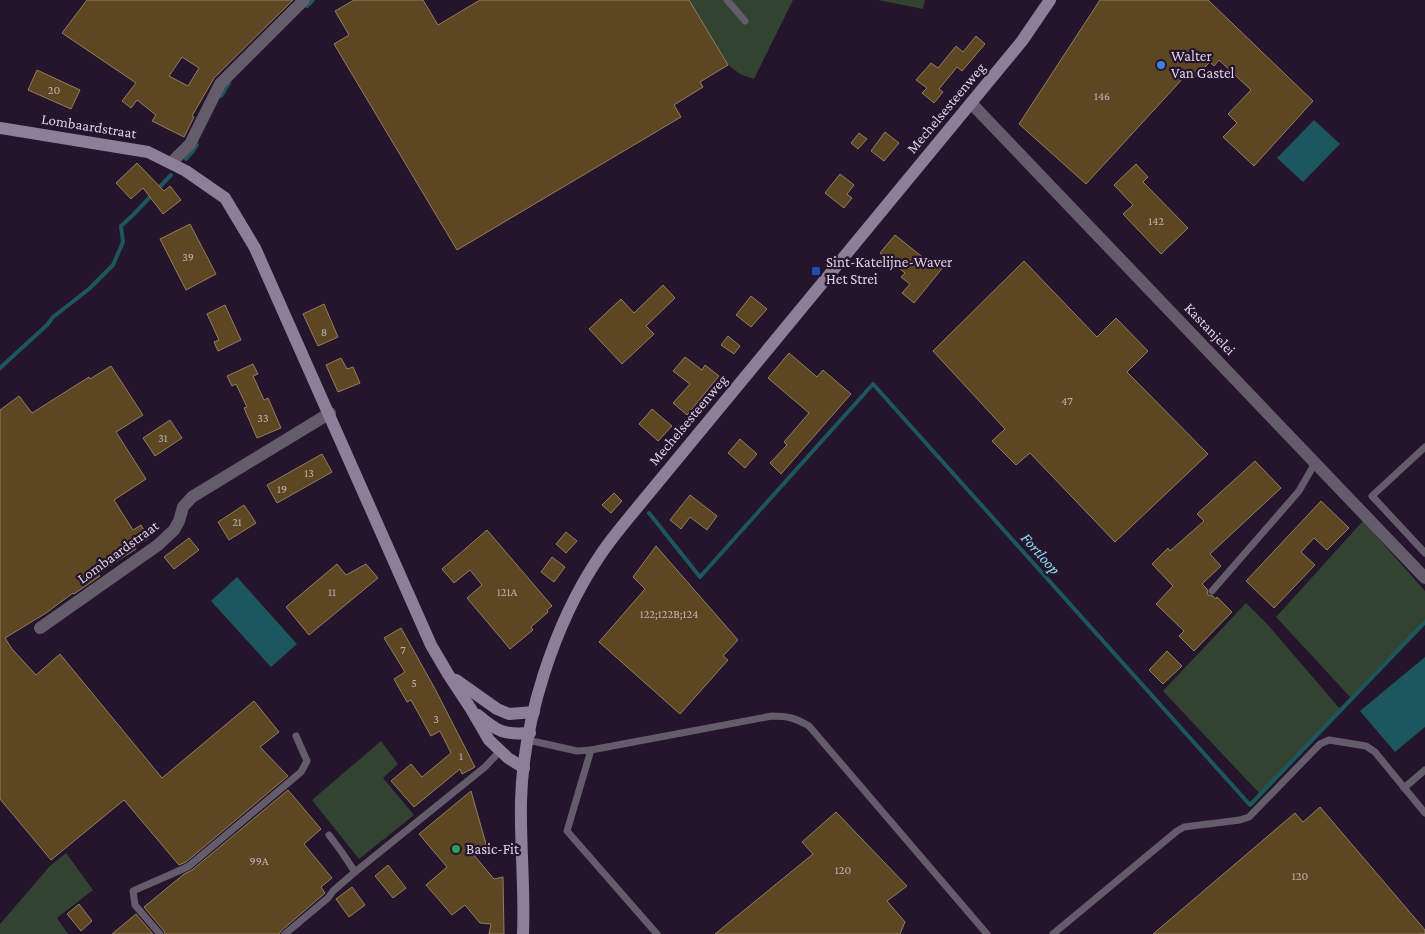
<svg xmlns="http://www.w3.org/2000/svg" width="1425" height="934" viewBox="0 0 1425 934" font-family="'Crimson Pro',serif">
	<rect width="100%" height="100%" fill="#24142c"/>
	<g fill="#334331">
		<path d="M689,0H793L754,79L740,74L728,65Z"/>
		<path d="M878,0H925L923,9Z"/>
		<path d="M1363,521L1425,591V624L1352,699L1276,617Z"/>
		<path d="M1246,603L1268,625L1341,710L1260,794L1163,691Z"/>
		<path d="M381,741L398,764L383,778L414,815L359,859L312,800Z"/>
		<path d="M66,853L93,890L57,918L68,934H0V924L50,866Z"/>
	</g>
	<g fill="#1d575e">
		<path d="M1314,120L1340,144L1303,182L1277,158Z"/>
		<path d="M237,577L297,644L271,667L211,601Z"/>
		<path d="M1425,657V727L1395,752L1360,711Z"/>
	</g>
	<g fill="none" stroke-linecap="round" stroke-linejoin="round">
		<g stroke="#1d575e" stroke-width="4">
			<path d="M307,6L313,0"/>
			<path d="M221,96L229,83"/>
			<path d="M186,159L193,151L197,145"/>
			<path d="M0,368L47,325L53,317L89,289L113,265L123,242L121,226L133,215L171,175"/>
			<path d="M649,513L700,577L873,384L1250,805L1425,622"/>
		</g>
	</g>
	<g fill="#5d4723" stroke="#917e5f" fill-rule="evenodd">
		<path d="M87,0H293L214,78L192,116L194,117L184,137L152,121L156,115L137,100L131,108L122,101L136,83L62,33ZM182,57L199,68L188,86L169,76Z"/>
		<path d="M354,0H423L438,25L480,0H689L728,65L700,82L703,87L674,105L681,117L457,250L334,44L349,35L335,11Z"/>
		<path d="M1100,0H1208L1313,101L1254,166L1223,137L1237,123L1228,114L1251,90L1219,60L1214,66L1210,62L1192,80L1186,75L1086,184L1019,124Z"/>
		<path d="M976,36L985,44L962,71L957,67L939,89L943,92L934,103L922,93L927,88L916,80L931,63L938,68L956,46L963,52Z"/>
		<path d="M37,70L80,90L71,109L28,90Z"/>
		<path d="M885,132L899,143L884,161L871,151Z"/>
		<path d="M859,133L867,139L858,149L851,143Z"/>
		<path d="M137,163L164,191L170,186L181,200L163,214L143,188L131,199L116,183Z"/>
		<path d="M1136,164L1148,177L1143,182L1188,228L1161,254L1123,214L1133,205L1114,185Z"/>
		<path d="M840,174L854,185L847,194L852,198L844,208L825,193Z"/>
		<path d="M190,224L216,274L186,290L160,239Z"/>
		<path d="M895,235L930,263L934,258L944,266L914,303L902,293L910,284L901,277L905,273L880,253Z"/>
		<path d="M1024,261L1097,337L1116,318L1148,351L1127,372L1208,454L1115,542L1030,453L1016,465L992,441L1005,429L933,351Z"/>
		<path d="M663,285L675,298L646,326L654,334L622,364L589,329L621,299L634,313Z"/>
		<path d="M751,296L767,309L751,327L736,315Z"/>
		<path d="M324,304L338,337L318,346L303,314Z"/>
		<path d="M225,305L241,340L218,351L214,342L219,340L207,314Z"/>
		<path d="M728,336L740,346L734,354L721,345Z"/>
		<path d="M789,353L817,377L823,370L851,394L781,474L770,463L787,445L784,442L809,413L768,378Z"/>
		<path d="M685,357L702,370L705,365L719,376L687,415L673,403L690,384L673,371Z"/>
		<path d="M341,358L347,369L353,367L360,383L338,392L326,365Z"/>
		<path d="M253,364L258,374L253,376L264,400L268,398L281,428L257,438L244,408L247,407L236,384L232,386L227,376Z"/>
		<path d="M111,366L143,415L116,432L146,479L114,500L133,530L141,525L149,538L135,547L136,549L98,573L100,576L74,594L73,593L46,613L5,638L12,649L36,675L60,654L162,778L254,701L279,732L260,747L288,776L186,862L179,865L124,800L51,860L0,799V410L19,396L32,413L89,377L90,379Z"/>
		<path d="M652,409L672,426L658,441L639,424Z"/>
		<path d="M170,420L182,438L155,456L143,438Z"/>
		<path d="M740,439L757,454L745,468L728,453Z"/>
		<path d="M322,454L332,472L277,503L267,485Z"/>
		<path d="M1255,461L1281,488L1210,554L1221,566L1202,584L1207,589L1208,595L1213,596L1216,599L1217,597L1232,612L1194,651L1179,636L1184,631L1156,604L1173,586L1152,564L1168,548L1170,551L1204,521L1197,514Z"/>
		<path d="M614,493L622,501L611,513L602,505Z"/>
		<path d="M690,495L717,516L707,530L690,517L681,529L670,520Z"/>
		<path d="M1321,501L1349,528L1327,550L1314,538L1301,552L1315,565L1274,608L1246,581Z"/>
		<path d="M244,505L256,523L229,540L218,522Z"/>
		<path d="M487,530L552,606L547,610L548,612L531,627L533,630L510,649L467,598L482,585L470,570L454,583L442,569Z"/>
		<path d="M566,532L577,541L566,553L556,544Z"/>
		<path d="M189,538L199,550L174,569L164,557Z"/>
		<path d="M656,546L738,640L723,656L728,660L680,714L599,642L645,589L633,577Z"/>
		<path d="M552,557L565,567L554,582L541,572Z"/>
		<path d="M337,564L346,575L366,564L378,578L309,635L286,607Z"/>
		<path d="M401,628L434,687L475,767L462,774L460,769L414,807L391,781L411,764L422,777L451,753L440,731L431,736L411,700L407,702L394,679L405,672L384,638Z"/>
		<path d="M1167,651L1182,666L1163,684L1149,670Z"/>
		<path d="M288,790L321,829L304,844L332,878L321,887L325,893L324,894L282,930L279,934H165L164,931L144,907L184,874L192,870Z"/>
		<path d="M471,791L486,844L473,854L494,879L503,877L504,934H489L491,924L480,923L465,905L452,915L426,885L447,867L419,834Z"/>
		<path d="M1320,807L1425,930V934H1153L1295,813L1303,822Z"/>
		<path d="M836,812L907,886L887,901L905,922L900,934H715L813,854L802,842Z"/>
		<path d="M388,865L406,888L393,898L375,876Z"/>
		<path d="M352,887L365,905L349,917L336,899Z"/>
		<path d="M79,904L92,921L81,931L67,914Z"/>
		<path d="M136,914L153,934H112Z"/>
	</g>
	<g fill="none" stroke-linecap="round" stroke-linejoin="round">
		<g stroke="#645b6b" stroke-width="7">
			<path d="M727,0L745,21"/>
			<path d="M1425,447L1372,496L1425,553"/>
			<path d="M1212,591L1299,491L1315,463"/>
			<path d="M528,740L577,751L591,750L772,716C788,716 795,718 809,726L987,934"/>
			<path d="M591,750L567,831L657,934"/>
			<path d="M1404,788L1425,770"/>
			<path d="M329,835L341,851L355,872L485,767L500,751"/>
			<path d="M160,934L135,905L133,891C152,882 171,875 189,866L301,772L307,761L296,736"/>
			<path d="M285,934L328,898L333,891L355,872"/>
			<path d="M1053,934L1177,831L1184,827L1240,820L1249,817L1320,744L1329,740L1366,746L1375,752L1425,813"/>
		</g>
		<g stroke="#645b6b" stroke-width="12">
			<path d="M971,103L1425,578"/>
			<path d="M171,163L190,144L220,84L304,0"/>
			<path d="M40,628L158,545L174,530L179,521L183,507L192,497L330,413"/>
		</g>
		<g stroke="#8d7f98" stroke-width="12">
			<path d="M0,128L148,152L186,171L225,198L255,248L431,645L448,674L471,709L489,740L508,758L524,768"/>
			<path d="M456,680L497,709L509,714L534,712"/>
			<path d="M478,715C498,732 504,735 530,733"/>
			<path d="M523,934C525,890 520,845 521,801C523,721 554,624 599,557C610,540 623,525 636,509L1022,41L1050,0"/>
		</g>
	</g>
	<circle fill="#3f7fe0" stroke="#24142c" stroke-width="2" cx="1161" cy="65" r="5"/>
	<rect fill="#1a4fb4" stroke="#24142c" stroke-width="2" x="811" y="266" width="10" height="10" rx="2.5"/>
	<circle fill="#2e9e5b" stroke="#24142c" stroke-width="2" cx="456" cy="849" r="5"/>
	<g text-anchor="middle" stroke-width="4.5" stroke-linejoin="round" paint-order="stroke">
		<g font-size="12" fill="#beb1b4">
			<text x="54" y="94">20</text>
			<text x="1102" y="100">146</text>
			<text x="1156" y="225">142</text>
			<text x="188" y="261">39</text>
			<text x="324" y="336">8</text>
			<text x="1067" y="405">47</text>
			<text x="263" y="422">33</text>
			<text x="163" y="442">31</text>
			<text x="309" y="477">13</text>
			<text x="282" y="493">19</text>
			<text x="237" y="526">21</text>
			<text x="332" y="596">11</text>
			<text x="507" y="596">121A</text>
			<text x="669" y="618">122;122B;124</text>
			<text x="403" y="654">7</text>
			<text x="414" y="687">5</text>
			<text x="436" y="723">3</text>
			<text x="461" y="760">1</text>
			<text x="259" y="865">99A</text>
			<text x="843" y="874">120</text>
			<text x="1300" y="880">120</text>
		</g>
		<g font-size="15" fill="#ded4e4" stroke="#24142c" text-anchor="start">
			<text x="1171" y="61">Walter<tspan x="1171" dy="17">Van Gastel</tspan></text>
			<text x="826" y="267">Sint-Katelijne-Waver<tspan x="826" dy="17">Het Strei</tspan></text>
			<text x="466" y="854">Basic-Fit</text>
		</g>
		<g font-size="15" fill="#ded4e4" stroke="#24142c">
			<text transform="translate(946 108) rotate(-50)" y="5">Mechelsesteenweg</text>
			<text transform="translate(89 126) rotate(9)" y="5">Lombaardstraat</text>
			<text transform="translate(1210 329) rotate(46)" y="5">Kastanjelei</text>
			<text transform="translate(688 420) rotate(-50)" y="5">Mechelsesteenweg</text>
			<text transform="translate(118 552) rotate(-36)" y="5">Lombaardstraat</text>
		</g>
		<g font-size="16" font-style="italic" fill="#87e3f0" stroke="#24142c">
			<text transform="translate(1041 553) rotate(48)" y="6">Fortloop</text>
		</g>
	</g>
</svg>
